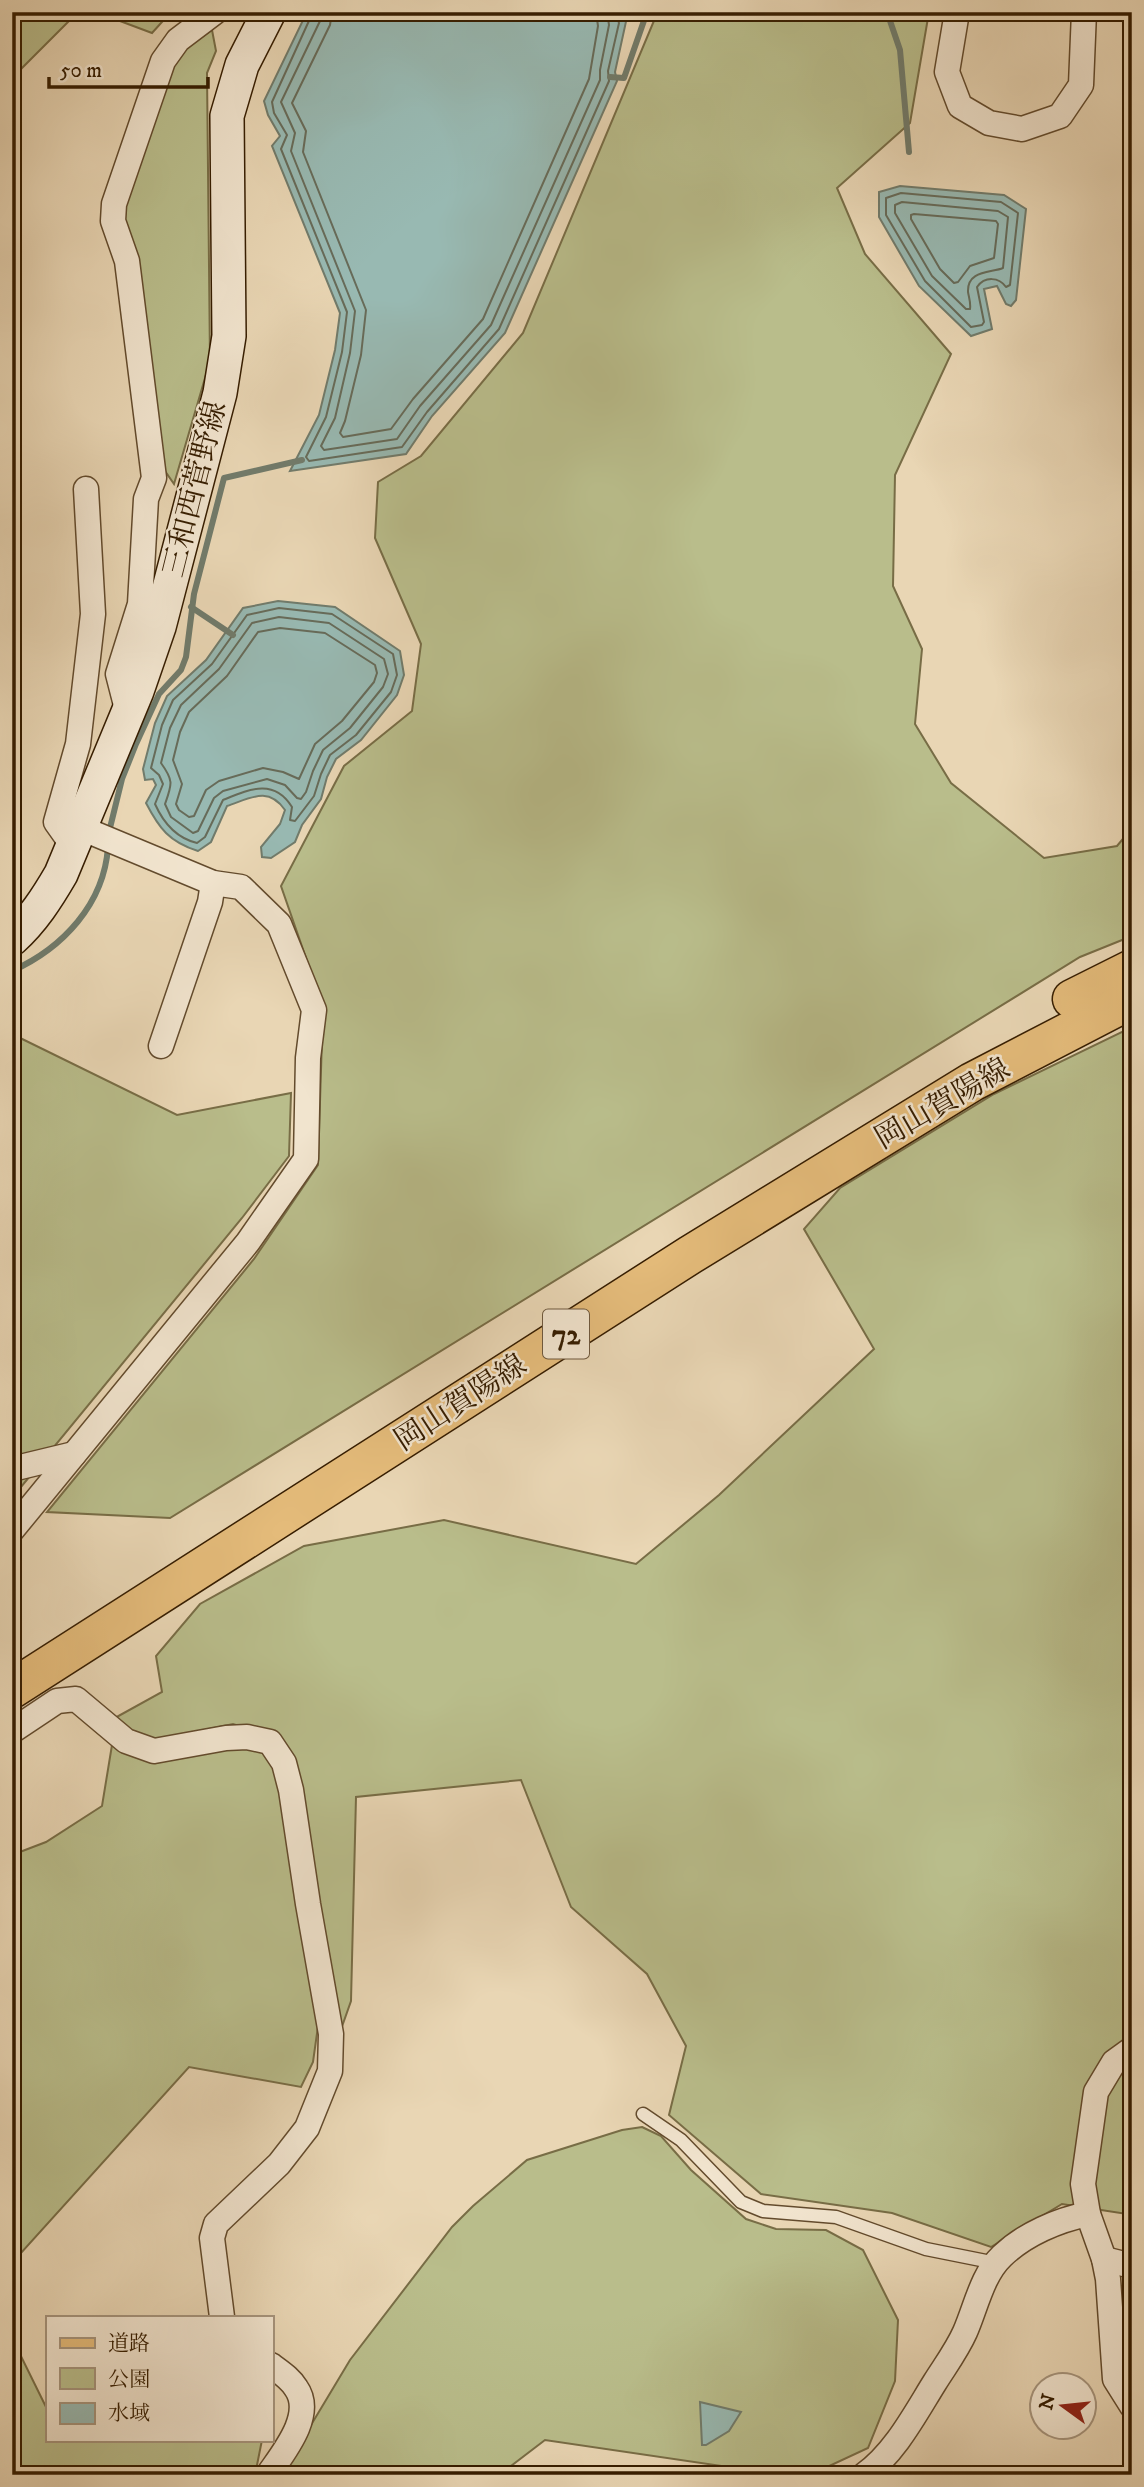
<svg xmlns="http://www.w3.org/2000/svg" width="1144" height="2487" viewBox="0 0 1144 2487" font-family="'IM FELL DW Pica','Noto Serif JP',serif">
	<rect width="100%" height="100%" fill="#e9d6b4"/>
	<filter id="stains"><feTurbulence type="fractalNoise" baseFrequency=".00286" numOctaves="4"/><feColorMatrix values="0 0 0 0 .2 0 0 0 0 .09 0 0 0 0 .02 0 0 0 .5 -.17"/></filter>
	<radialGradient id="worn" r=".72"><stop offset=".6" stop-color="#630" stop-opacity="0"/><stop offset="1" stop-color="#630" stop-opacity=".3"/></radialGradient>
	<g fill="#b9bd8b" stroke="#786d46" stroke-width="2">
		<path d="M12,12H78L12,78Z"/>
		<path d="M79,12H171L152,33L120,21Z"/>
		<path d="M654,12H929L910,123L837,188L865,254L951,354L895,475L893,586L922,649L915,724L951,783L1044,858L1117,846L1132,828V936L1080,957L170,1518L47,1512L254,1259L318,1165L323,1007L281,886L344,766L412,711L421,644L375,538L378,482L421,456L523,333L656,16Z"/>
		<path d="M212,30L216,51L207,73L210,361L174,484L163,468L122,223L123,205L170,71L185,49Z"/>
		<path d="M1132,1027V2211L1127,2214L1062,2204L991,2247L892,2213L761,2194L669,2115L686,2046L647,1974L571,1907L521,1780L356,1797L351,2001L339,2035L292,1764L249,1729L233,1724L155,1740L132,1735L113,1719L162,1692L156,1656L200,1604L304,1546L444,1520L636,1564L719,1495L874,1349L804,1229L840,1188L994,1094Z"/>
		<path d="M12,1034L177,1115L291,1093L289,1156L242,1218L12,1498Z"/>
		<path d="M112,1745H235L260,1750L278,1770L319,2019L313,2062L301,2087L189,2067L12,2263V1855L46,1842L102,1806Z"/>
		<path d="M642,2127L661,2136L691,2170L746,2219L776,2229L826,2230L863,2250L898,2320L895,2381L868,2448L810,2475H782L545,2440L499,2475H281L350,2360L452,2227L473,2206L527,2160L622,2130Z"/>
		<path d="M12,2338L47,2409V2440H262L255,2475H12Z"/>
	</g>
	<g fill="#98b9b2" stroke="#717b6b" stroke-width="2">
		<path d="M307,12H610L627,17L615,72L617,81L505,333L432,416L406,454L290,471L319,415L335,350L340,313L272,146L280,136L268,115L264,101Z"/>
		<path d="M900,186L1004,195L1026,209L1016,300L1011,306L1006,304L997,286L984,289L992,329L971,336L919,286L879,217V192Z"/>
		<path d="M278,601L335,607L400,651L404,675L397,695L361,740L336,759L327,777L321,799L302,825L295,842L271,858L262,857L261,847L280,824L285,810C268,786 251,798 227,806L211,842L198,851C169,842 159,828 146,803L156,785L153,779L145,780L143,769L155,723L167,696L206,660L243,608Z"/>
		<path d="M700,2402L741,2412L729,2431L706,2445H702Z"/>
	</g>
	<g fill="none" stroke-linecap="round" stroke-linejoin="round">
		<g stroke="#676b59" stroke-width="2">
			<path d="M313,12L272,102L274,113L287,135L281,149L347,312L342,352L326,417L306,457L309,461L402,447L427,412L499,329L609,81L608,71L619,23L615,12"/>
			<path d="M322,12L320,21L281,102L295,133L291,151L355,311L350,353L335,418L321,446L324,450L397,439L420,406L491,325L600,80V70L609,25L607,12"/>
			<path d="M332,12L330,25L292,103L306,131L303,152L366,310L361,355L345,421L340,433L343,437L391,429L413,399L483,319L589,79L598,26L596,12"/>
			<path d="M901,193L1001,202L1018,213L1010,285L1006,287C999,277 985,276 977,287L984,322L982,325L971,327L925,281L886,215V198Z"/>
			<path d="M902,202L998,211L1008,217L1003,268C991,273 967,270 968,292C969,298 971,303 970,309H966L932,276L895,213V205Z"/>
			<path d="M914,214L996,221L998,224L994,258L970,266L958,282L954,283L940,269L911,219V215Z"/>
			<path d="M279,608L332,614L393,654L397,675L391,692L356,735L330,755L321,774L314,796L295,821L290,820L292,807C274,778 250,789 223,800L205,837L197,843C176,838 163,822 155,804L163,784L159,775L151,768L162,725L173,700L212,664L247,615Z"/>
			<path d="M279,617L329,623L384,659L388,674L383,687L350,728L323,750L313,771L306,792L301,799L297,798L285,785L267,779L223,791L214,798L198,831L193,833L171,817L165,804C172,784 174,781 161,763L170,728L181,705L219,669L252,623Z"/>
			<path d="M280,628L325,633L375,665L377,673L374,682L342,721L315,744L299,779L283,772L263,768L219,781L206,790L194,816L189,817L179,810L176,804L182,784L173,760L180,732L189,712L227,676L258,632Z"/>
		</g>
		<g stroke="#717b6b" stroke-width="6">
			<path d="M887,12L900,50L909,152"/>
			<path d="M610,77L624,78L647,12"/>
			<path d="M191,607L233,635"/>
			<path d="M109,832L122,779L136,744L159,694L181,670L186,657L194,594L224,478L302,460"/>
			<path d="M12,971C63,948 104,904 108,847"/>
		</g>
		<g stroke="#634b2d" stroke-width="15">
			<path id="service" d="M643,2114L681,2140L741,2202L763,2211L836,2217L926,2249L996,2263"/>
		</g>
		<g stroke="#634b2d" stroke-width="27">
			<g id="minor">
				<path d="M957,12L947,72L960,106L989,123L1022,129L1060,116L1081,85L1084,12"/>
				<path d="M128,713L118,674L140,604L146,499L154,478L127,261L113,221L114,204L163,61L178,40L215,12"/>
				<path d="M73,846L56,822L78,744L93,614L86,489"/>
				<path d="M161,1046L210,902L213,883"/>
				<path d="M12,1469L74,1454"/>
				<path d="M12,1530L248,1242L306,1159L308,1058L314,1010L279,924L241,887L213,883L81,828"/>
				<path d="M12,1731L57,1701L76,1699L126,1741L154,1751L226,1738L247,1737L270,1742L284,1763L291,1790L308,1904L331,2034L330,2071L307,2128L279,2164L216,2224L212,2238L222,2317"/>
				<path d="M1132,2049L1114,2062L1096,2092L1083,2184L1088,2214L1104,2259L1108,2279L1115,2379L1132,2406"/>
				<path d="M1104,2259L1132,2266"/>
				<path d="M268,2475C283,2453 315,2415 296,2388C290,2378 280,2372 271,2365"/>
				<path d="M864,2475C895,2453 915,2414 935,2382C945,2366 957,2350 965,2332C976,2307 982,2275 1002,2256C1025,2234 1058,2220 1088,2214"/>
			</g>
		</g>
		<g stroke="#361d00" stroke-width="36">
			<path id="secondary" d="M12,939C33,920 47,898 61,874L137,691L159,627L220,393L229,336L227,116L242,65L269,12"/>
		</g>
		<g stroke="#361d00" stroke-width="41">
			<g id="primary">
				<path d="M1072,999L1132,969"/>
				<path d="M12,1689L690,1255L972,1082L1132,999"/>
			</g>
		</g>
		<use href="#service" stroke="#f1e4ce" stroke-width="12"/>
		<use href="#minor" stroke="#f1e4ce" stroke-width="24"/>
		<use href="#secondary" stroke="#f1e4ce" stroke-width="33"/>
		<use href="#primary" stroke="#e4bb7a" stroke-width="38"/>
	</g>
	<g text-anchor="middle" stroke-width="5" stroke-linejoin="round" paint-order="stroke">
		<rect fill="#f1e4ce" stroke="#6e593e" stroke-width="2" x="543" y="1309.5" width="46" height="49" rx="5"/>
		<g font-size="28" font-weight="bold" fill="#361d00">
			<text x="566" y="1344">72</text>
		</g>
		<g font-size="30" fill="#361d00" stroke="#f1e4ce">
			<text transform="translate(194 489) rotate(-76)" y="10">三和西菅野線</text>
			<text transform="translate(942 1103) rotate(-30)" y="10">岡山賀陽線</text>
			<text transform="translate(460 1402) rotate(-33)" y="10">岡山賀陽線</text>
		</g>
	</g>
	<rect width="1144" height="2487" fill="none" stroke="#e9d6b4" stroke-width="42"/>
	<rect x="14" y="14" width="1116" height="2459" fill="none" stroke="#361d00" stroke-width="3.5"/>
	<rect x="21" y="21" width="1102" height="2445" fill="none" stroke="#361d00" stroke-width="2"/>
	<rect x="46" y="2316" width="228" height="126" fill="#f1e4ce" stroke="#a6947c" stroke-width="2"/>
	<rect x="60" y="2338" width="35" height="10" fill="#e4bb7a" stroke="#a6947c" stroke-width="2"/>
	<text x="108" y="2350" font-size="21" fill="#361d00">道路</text>
	<rect x="60" y="2368" width="35" height="21" fill="#b9bd8b" stroke="#a6947c" stroke-width="2"/>
	<text x="108" y="2386" font-size="21" fill="#361d00">公園</text>
	<rect x="60" y="2403" width="35" height="21" fill="#98b9b2" stroke="#a6947c" stroke-width="2"/>
	<text x="108" y="2420" font-size="21" fill="#361d00">水域</text>
	<g transform="translate(1063 2406) rotate(285)"><circle r="33" fill="#f1e4ce" stroke="#a6947c" stroke-width="2"/>
	<path d="M0-5L12 26L0 18L-12 26Z" fill="#8f2418"/>
	<text y="-10" font-size="19" font-weight="bold" text-anchor="middle" fill="#361d00">N</text>
	</g>
	<path d="M49 77v10h159v-10" fill="none" stroke="#361d00" stroke-width="3.5"/>
	<text x="60" y="77" font-size="21" fill="#361d00" stroke="#f1e4ce" stroke-width="5" paint-order="stroke">50 m</text>
	<rect width="100%" height="100%" filter="url(#stains)"/>
	<rect width="100%" height="100%" fill="url(#worn)"/>
</svg>
